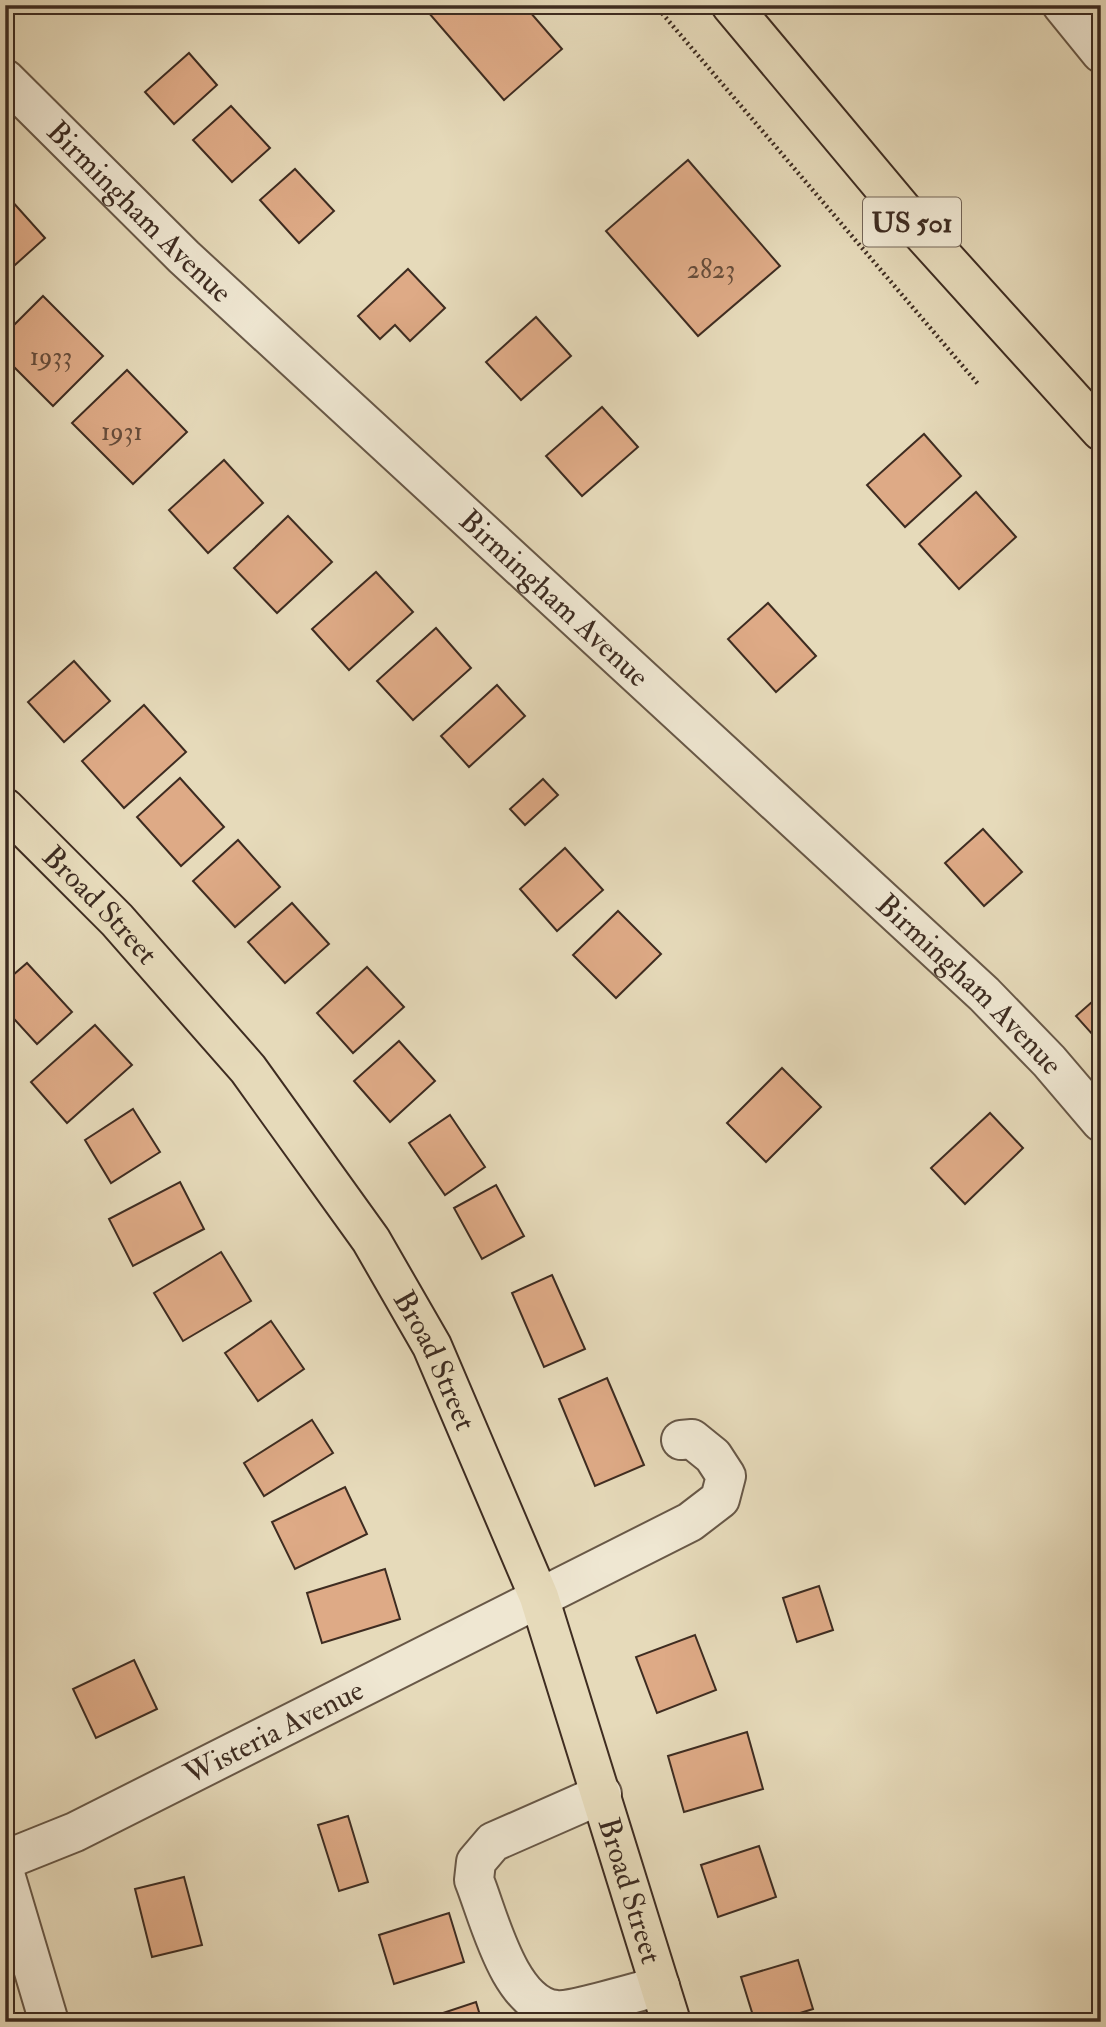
<svg xmlns="http://www.w3.org/2000/svg" width="1106" height="2027" viewBox="0 0 1106 2027" font-family="'IM FELL Double Pica',serif">
	<rect width="100%" height="100%" fill="#e6daba"/>
	<filter id="stains"><feTurbulence type="fractalNoise" baseFrequency=".00286" numOctaves="4"/><feColorMatrix values="0 0 0 0 .2 0 0 0 0 .09 0 0 0 0 .02 0 0 0 .5 -.17"/></filter>
	<radialGradient id="worn" r=".72"><stop offset=".6" stop-color="#630" stop-opacity="0"/><stop offset="1" stop-color="#630" stop-opacity=".3"/></radialGradient>
	<g fill="#deaa86" stroke="#3e2c21" stroke-width="2">
		<path d="M422,5H524L562,49L504,100Z"/>
		<path d="M189,53L217,85L174,124L145,92Z"/>
		<path d="M231,106L270,148L232,182L193,140Z"/>
		<path d="M688,160L780,266L698,336L606,231Z"/>
		<path d="M295,169L334,211L299,243L260,200Z"/>
		<path d="M10,199L45,238L5,274V204Z"/>
		<path d="M408,269L445,308L410,341L395,325L380,339L358,316Z"/>
		<path d="M43,296L103,356L53,406L5,358V334Z"/>
		<path d="M536,317L571,356L521,400L486,362Z"/>
		<path d="M127,370L187,432L133,484L72,423Z"/>
		<path d="M602,407L638,447L582,496L546,456Z"/>
		<path d="M924,434L961,476L905,527L867,485Z"/>
		<path d="M224,460L263,503L208,553L169,510Z"/>
		<path d="M976,492L1016,537L959,589L919,544Z"/>
		<path d="M288,516L332,562L277,613L234,568Z"/>
		<path d="M376,572L413,612L349,670L312,629Z"/>
		<path d="M768,603L816,656L776,692L728,639Z"/>
		<path d="M436,628L471,668L413,720L377,681Z"/>
		<path d="M74,661L110,701L64,742L28,702Z"/>
		<path d="M497,685L525,716L469,767L441,736Z"/>
		<path d="M144,705L186,752L124,808L82,761Z"/>
		<path d="M180,778L224,827L181,866L137,817Z"/>
		<path d="M543,779L558,795L525,825L510,809Z"/>
		<path d="M983,829L1022,872L984,906L945,863Z"/>
		<path d="M238,840L280,887L235,927L193,881Z"/>
		<path d="M565,848L603,890L557,931L520,889Z"/>
		<path d="M292,903L329,944L285,983L248,942Z"/>
		<path d="M618,911L661,954L616,998L573,955Z"/>
		<path d="M27,963L72,1012L37,1044L5,1009V982Z"/>
		<path d="M367,967L404,1007L353,1053L317,1013Z"/>
		<path d="M1101,994V1044L1076,1016Z"/>
		<path d="M95,1025L132,1065L67,1123L31,1082Z"/>
		<path d="M399,1041L435,1081L390,1122L354,1081Z"/>
		<path d="M782,1068L821,1107L766,1162L727,1123Z"/>
		<path d="M133,1109L160,1152L111,1183L85,1140Z"/>
		<path d="M990,1113L1023,1148L965,1204L931,1168Z"/>
		<path d="M450,1115L485,1167L445,1195L409,1143Z"/>
		<path d="M180,1182L204,1229L133,1266L109,1219Z"/>
		<path d="M496,1185L524,1236L482,1259L454,1208Z"/>
		<path d="M221,1252L251,1301L183,1341L154,1293Z"/>
		<path d="M552,1275L585,1349L544,1367L512,1293Z"/>
		<path d="M271,1321L304,1369L258,1401L225,1353Z"/>
		<path d="M607,1378L644,1465L595,1486L559,1399Z"/>
		<path d="M312,1420L333,1453L264,1496L244,1463Z"/>
		<path d="M345,1487L367,1534L295,1569L272,1522Z"/>
		<path d="M385,1569L400,1619L322,1643L307,1593Z"/>
		<path d="M819,1586L833,1630L797,1642L783,1598Z"/>
		<path d="M695,1635L716,1690L657,1713L636,1657Z"/>
		<path d="M134,1660L157,1709L96,1738L73,1689Z"/>
		<path d="M747,1732L763,1789L684,1812L668,1756Z"/>
		<path d="M348,1816L368,1882L339,1891L318,1825Z"/>
		<path d="M759,1846L776,1897L718,1917L701,1865Z"/>
		<path d="M184,1877L202,1945L152,1957L135,1889Z"/>
		<path d="M449,1913L464,1962L394,1984L379,1935Z"/>
		<path d="M798,1960L813,2009L771,2022H755L741,1977Z"/>
		<path d="M476,2002L482,2022H416Z"/>
	</g>
	<g fill="none" stroke-linecap="round" stroke-linejoin="round">
		<g stroke="#685847" stroke-width="42">
			<g id="minor">
				<path d="M1062,5L1101,53"/>
				<path id="s1" d="M5,79L184,257L984,994L1049,1061L1101,1122"/>
				<path d="M602,1794L493,1842L476,1862L474,1880C489,1917 509,2005 556,2010C571,2012 640,1991 660,1986"/>
				<path id="s2" d="M5,1860L75,1832L690,1522L720,1499L726,1476L713,1456L692,1439L681,1440"/>
				<path d="M5,1874L49,2022"/>
			</g>
		</g>
		<g stroke="#3e2c21" stroke-width="42">
			<g id="major">
				<path id="s3" d="M5,808L117,920L248,1069L371,1240L432,1346L539,1597L671,2022"/>
			</g>
		</g>
		<g stroke="#3e2c21" stroke-width="42">
			<path id="highway" d="M731,5L921,232L1101,431"/>
		</g>
		<path stroke="#3e2c21" stroke-width="4.5" stroke-dasharray="2 3.5" stroke-linecap="butt" d="M655,5L978,384"/>
		<use href="#minor" stroke="#efe7d2" stroke-width="38"/>
		<use href="#major" stroke="#e6daba" stroke-width="38"/>
		<use href="#highway" stroke="#e6daba" stroke-width="38"/>
	</g>
	<g text-anchor="middle" stroke-width="5" stroke-linejoin="round" paint-order="stroke">
		<g font-size="26" fill="#664c3a">
			<text x="711" y="278">2823</text>
			<text x="51" y="365">1933</text>
			<text x="122" y="440">1931</text>
		</g>
		<rect fill="#efe7d2" stroke="#736456" stroke-width="2" x="863" y="197.5" width="98" height="49" rx="5"/>
		<g font-size="28" font-weight="bold" fill="#3e2c21">
			<text x="912" y="232">US 501</text>
		</g>
		<g font-size="30" fill="#3e2c21" stroke="#efe7d2">
			<text dy="10" stroke="none"><textPath href="#s1" startOffset="189">Birmingham Avenue</textPath></text>
			<text dy="10" stroke="none"><textPath href="#s1" startOffset="756">Birmingham Avenue</textPath></text>
			<text dy="10" stroke="none"><textPath href="#s3" startOffset="136">Broad Street</textPath></text>
			<text dy="10" stroke="none"><textPath href="#s1" startOffset="1323">Birmingham Avenue</textPath></text>
			<text dy="10" stroke="none"><textPath href="#s3" startOffset="704">Broad Street</textPath></text>
			<text dy="10" stroke="none"><textPath href="#s2" startOffset="298">Wisteria Avenue</textPath></text>
			<text dy="10" stroke="none"><textPath href="#s3" startOffset="1270">Broad Street</textPath></text>
		</g>
	</g>
	<rect width="1106" height="2027" fill="none" stroke="#e6daba" stroke-width="28"/>
	<rect x="7" y="7" width="1092" height="2013" fill="none" stroke="#3e2c21" stroke-width="3.5"/>
	<rect x="14" y="14" width="1078" height="1999" fill="none" stroke="#3e2c21" stroke-width="2"/>
	<rect width="100%" height="100%" filter="url(#stains)"/>
	<rect width="100%" height="100%" fill="url(#worn)"/>
</svg>
